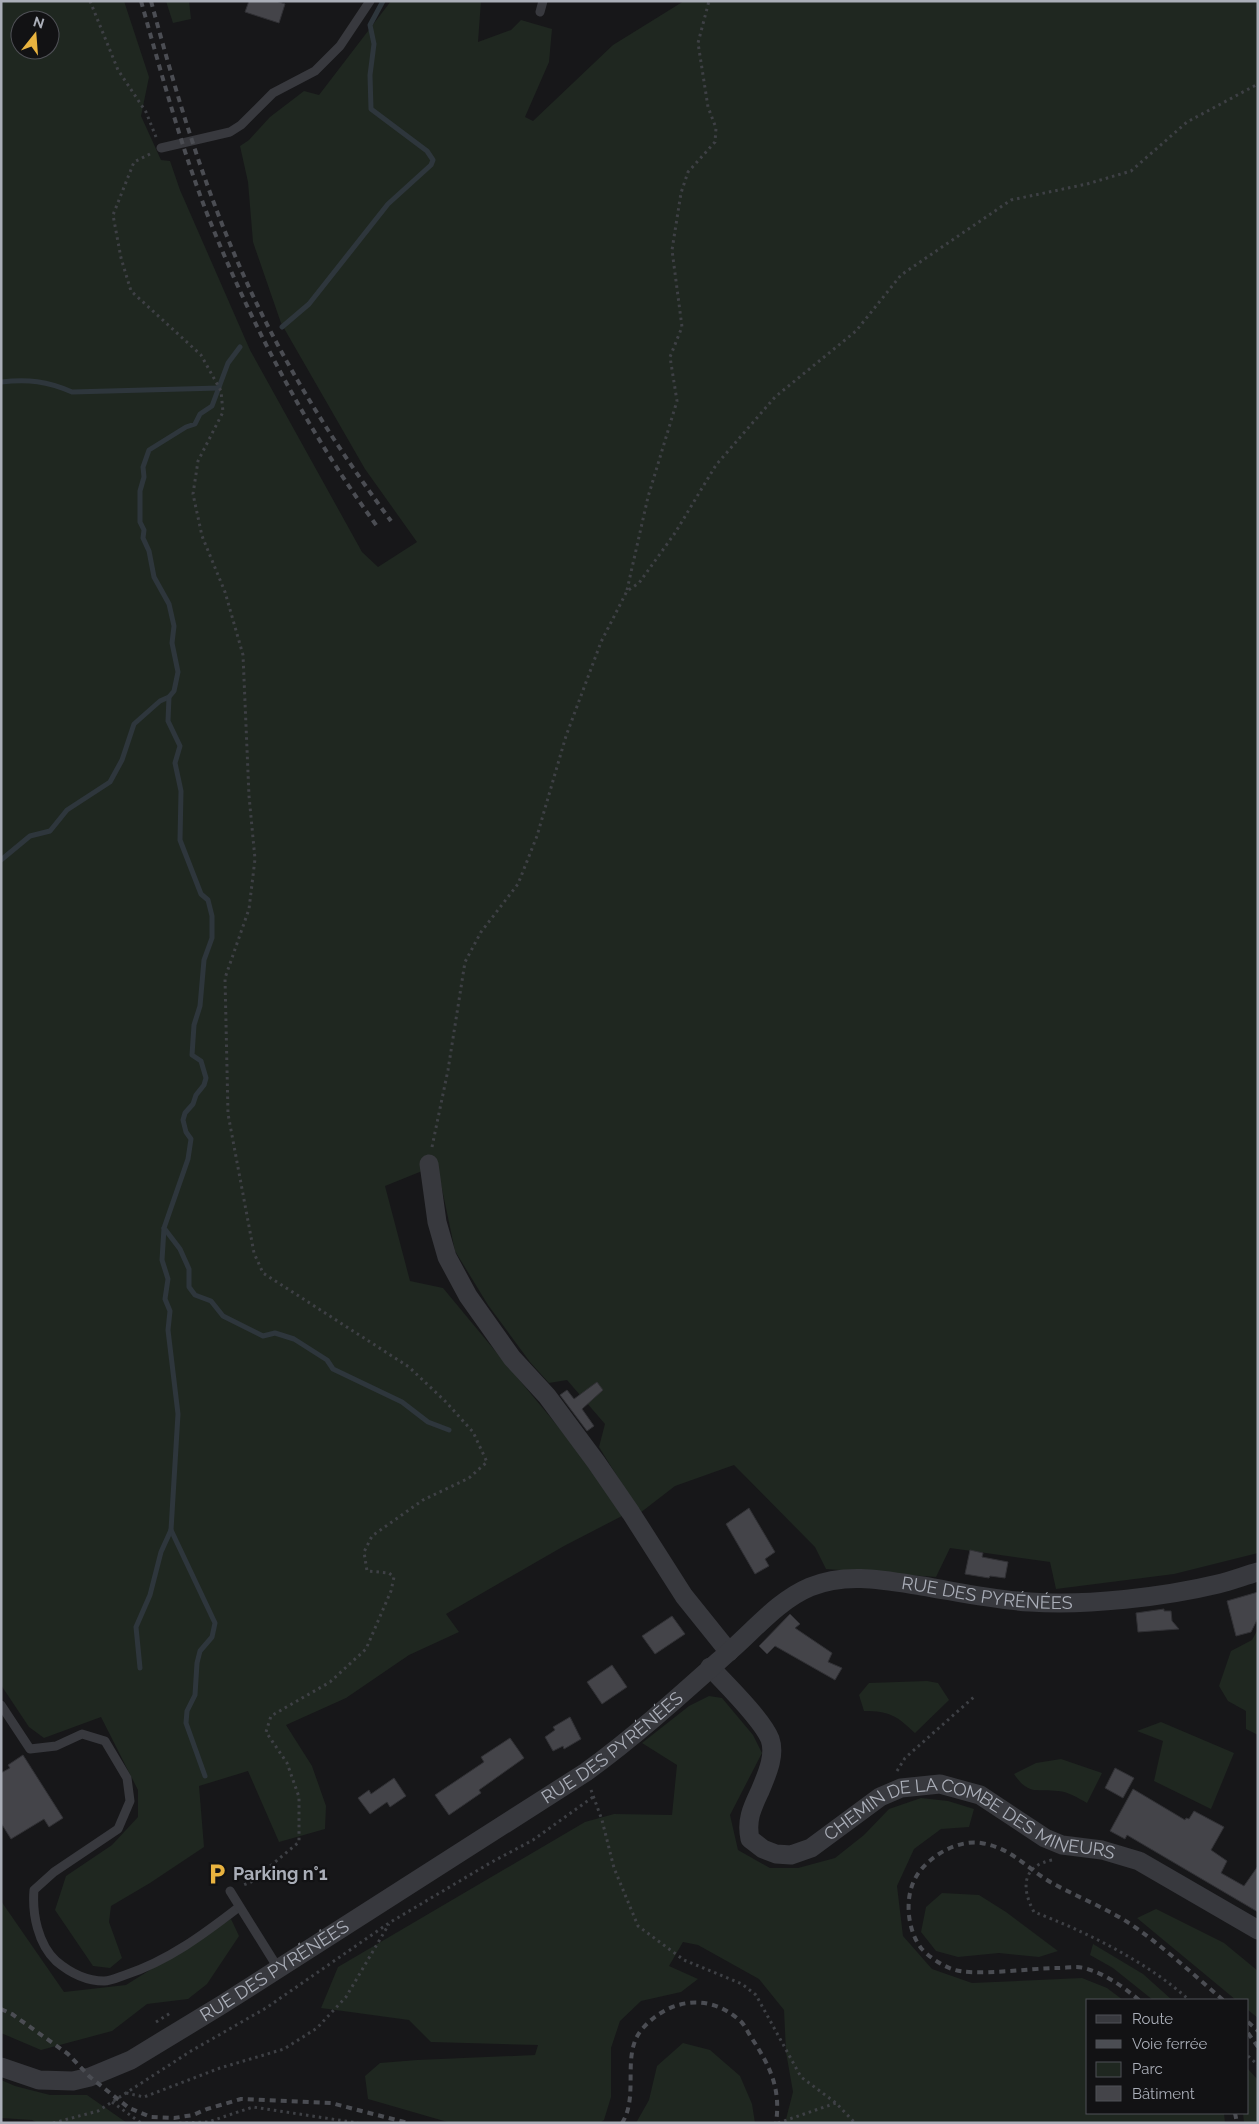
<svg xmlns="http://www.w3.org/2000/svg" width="1259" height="2124" viewBox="0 0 1259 2124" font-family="Raleway,sans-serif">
	<rect width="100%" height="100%" fill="#171719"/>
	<g fill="#1f2720" fill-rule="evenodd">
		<path d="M1,1H124L149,77L141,116L161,160L170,161L180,190L250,350L362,552L378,567L417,542L365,469L281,323L253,242L248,182L240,146L249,140L270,117L304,91L319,95L391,1H481L478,42L511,30L521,20L552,29L549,62L525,117L533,121L613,45L684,1H1258V1553L1174,1574L1056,1589L1050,1562L950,1548L936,1577L826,1569L815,1547L734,1465L675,1486L640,1513L599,1447L605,1424L567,1380L549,1383L530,1362L488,1305L455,1251L437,1165L385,1186L410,1281L443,1288L590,1465L622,1516L564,1546L446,1614L459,1632L409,1655L346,1698L286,1725L312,1766L326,1806L325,1829L279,1842L248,1771L199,1786L204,1847L150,1883L111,1906L109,1922L122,1958L110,1968L93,1966L55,1910L66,1876L112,1845L138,1817V1790L101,1717L44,1738L29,1727L1,1685ZM20,20H50V50H20Z"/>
		<path d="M166,1H189L191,19L173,23Z"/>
		<path d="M1258,1629V1735L1246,1729V1711L1228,1701L1219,1686L1231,1651L1252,1640Z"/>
		<path d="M927,1681L938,1683L949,1700L915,1733C897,1716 890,1711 864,1711L859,1695L869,1683Z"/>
		<path d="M709,1696L722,1698L753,1735L762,1753L730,1815L738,1850L770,1868H798L835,1858L864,1835L889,1809L921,1798L948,1801L974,1809L969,1827L941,1829L914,1849L897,1886L903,1936L932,1969L972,1983L1082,1978L1107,1988L1123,2000H1088V2113H1224L1225,2123H785L793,2092L786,2052L784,2010L759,1979L698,1945L683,1942L669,1966L698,1979L681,1992L641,2001L620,2021L611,2048V2097L604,2120L600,2123H451L368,2099L365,2076L380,2063L417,2060L535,2055L538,2045L431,2042L409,2020L321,2008L338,1967L585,1822L614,1814L672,1815L677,1765L642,1743L689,1706Z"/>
		<path d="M1161,1722L1234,1753L1211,1809L1154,1781L1163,1741L1137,1731Z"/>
		<path d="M1061,1759L1102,1773L1087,1803C1078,1798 1069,1792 1058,1791C1036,1789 1028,1795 1014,1774L1036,1763Z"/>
		<path d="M942,1893L979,1895L1006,1912L1058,1951L1039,1957L999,1953L958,1957L936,1951L921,1932L926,1907Z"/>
		<path d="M1,1901L64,1992L126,1985L231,1919L239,1936L207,1984L188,1999L147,2004L112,2031L41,2050L1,2033Z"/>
		<path d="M1156,1909L1224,1943L1258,1971V2018L1248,2010V2000H1236L1137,1918Z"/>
		<path d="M1093,1944L1143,1974L1172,2000H1153L1113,1968L1090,1955Z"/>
		<path d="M683,2043L710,2050L740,2076L752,2104L755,2123H636L649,2100L657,2066Z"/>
		<path d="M1248,2069L1258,2080V2123H1244L1243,2113H1248Z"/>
		<path d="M1,2080L15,2086L50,2095H87L127,2123H38L32,2120L1,2118Z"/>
	</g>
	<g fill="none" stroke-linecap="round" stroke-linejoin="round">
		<g stroke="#2e363c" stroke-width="5">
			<path d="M282,327L309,304L388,204L431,165L433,160L427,151L371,109L370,75L374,44L370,25L383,1"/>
			<path d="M1,382C28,379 47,381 72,392L219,388"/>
			<path d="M1,860L30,836L50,831L67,810L110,782L122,760L134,724L160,701L169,697"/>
			<path d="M164,1228L180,1249L189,1269V1287L195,1295L211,1301L223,1316L263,1336L275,1333L294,1339L327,1360L333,1369L402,1402L428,1422L449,1430"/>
			<path d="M171,1530L215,1623L212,1637L200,1651L197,1663L195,1695L187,1711L186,1723L205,1776"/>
			<path d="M140,1668L136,1627L150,1595L161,1552L171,1530L178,1414L168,1330L170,1311L165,1299L168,1279L162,1260L164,1228L188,1159L191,1139L186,1132L183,1120L185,1113L193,1104L196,1095L204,1085L206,1078L201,1061L192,1055L194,1025L200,1006L204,960L212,938V916L208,900L201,894L180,840L181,791L175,763L180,746L168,721L169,697L174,691L178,672L172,643L174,626L169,604L154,577L149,551L143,538L144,530L140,522V491L144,477L143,467L149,450L186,427L195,424L200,414L212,406L228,363L240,347"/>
		</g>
	</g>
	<g fill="#444449" stroke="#313135">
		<path d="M249,1H276L285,4L279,23L245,12Z"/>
		<path d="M597,1382L603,1390L582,1409L594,1426L587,1431L560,1395L567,1390L574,1399Z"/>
		<path d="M749,1508L775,1552L765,1559L769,1566L755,1574L726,1524Z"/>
		<path d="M970,1550L983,1553L982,1557L1008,1562L1005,1578L990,1576L989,1578L965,1574Z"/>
		<path d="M1258,1592V1618L1251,1632L1236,1636L1227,1601Z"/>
		<path d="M1164,1609V1611H1171L1172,1621L1179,1629L1138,1632L1136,1613Z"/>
		<path d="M790,1614L800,1624L795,1628L832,1653L828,1662L842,1668L835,1680L775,1646L767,1654L759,1646Z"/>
		<path d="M672,1616L685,1634L655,1654L642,1636Z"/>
		<path d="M612,1665L627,1687L602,1704L587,1682Z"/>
		<path d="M570,1717L581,1739L564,1749L563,1746L553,1751L545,1737L555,1730L553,1727Z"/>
		<path d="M510,1738L524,1758L479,1790L481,1793L449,1815L435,1795L484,1762L481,1757Z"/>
		<path d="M23,1755L63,1818L49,1827L44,1819L11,1839L1,1823V1773L10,1768L8,1765Z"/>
		<path d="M1115,1768L1134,1778L1123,1798L1105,1788Z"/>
		<path d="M394,1778L406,1796L390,1807L387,1802L370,1814L358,1798L369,1790L371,1794Z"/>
		<path d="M1133,1789L1185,1820L1186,1818L1189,1819L1194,1811L1224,1827L1211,1850L1227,1861L1221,1873L1244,1886L1258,1866V1912L1127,1835L1125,1839L1110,1831Z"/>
	</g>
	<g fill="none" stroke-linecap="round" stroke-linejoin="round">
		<g stroke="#3e4045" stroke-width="3" stroke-dasharray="2.5 4" stroke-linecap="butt">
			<path d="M90,1L118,70L146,112L156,137"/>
			<path d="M150,154L134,162L113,215L121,258L131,291L201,355L221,391L223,412L198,461L193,494L202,536L225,592L243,655L249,796L255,859L249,909L225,978L228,1114L254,1253L263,1273L409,1367L446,1402L473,1432L487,1462L469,1478L423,1500L372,1536L364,1552L367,1571L389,1573L394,1577L391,1591L366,1649L330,1682L271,1716L266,1732L287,1763L299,1797V1842L251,1882L241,1886"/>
			<path d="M627,590L648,497L677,401L670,357L682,327L672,250L681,193L688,172L715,142L716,128L708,107L698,43L709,1"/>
			<path d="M432,1147L448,1070L465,962L481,932L518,884L537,836L566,736L601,642L627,591L639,583L675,533L716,465L775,397L856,331L901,275L1011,200L1087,184L1131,171L1187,122L1258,84"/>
			<path d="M897,1771L905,1758L975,1696"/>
			<path d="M591,1790L602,1820L614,1868L638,1926L684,1960L742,1984L756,1995L801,2077L836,2103L855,2123"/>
			<path d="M1052,1860C1022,1866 1021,1888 1034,1912C1085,1931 1149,1963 1189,2000"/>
			<path d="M156,2022L172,2012"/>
			<path d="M1248,2056L1258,2065"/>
			<path d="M126,2093L144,2097L220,2068L284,2049L317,2028L346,1997L389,1924"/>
			<path d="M112,2102L141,2123"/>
			<path d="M53,2123L98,2111L191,2051L266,2008L389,1923L490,1863L533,1840L593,1797"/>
			<path d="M179,2123L208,2122L253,2107L358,2123"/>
			<path d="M778,2123L836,2103"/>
		</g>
		<g stroke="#38393e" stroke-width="9">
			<path d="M540,12L543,1"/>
			<path d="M161,148L230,132L241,125L273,93L315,71L340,46L370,1"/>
			<path d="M1,1705L30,1749L56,1746L82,1734L105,1741L127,1778L130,1801L118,1829L54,1872L34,1890C32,1914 38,1944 56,1961C69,1972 86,1981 104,1981C111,1981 119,1977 125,1975C168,1961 204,1934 239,1907"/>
			<path d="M230,1891L278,1968"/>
		</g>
		<g stroke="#38393e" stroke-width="19">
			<path d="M429,1164L437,1222L447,1257L468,1296L512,1358L547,1396L596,1462L631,1513L684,1596L729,1652"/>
			<path id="s1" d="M710,1667C726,1684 762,1719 770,1739C776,1756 766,1776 760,1791C752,1808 746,1820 750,1839L763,1849L776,1854L791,1855L811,1848L880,1797L901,1788L940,1784L980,1795L1045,1838L1062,1845L1102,1850L1139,1861L1258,1930"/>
			<path id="s2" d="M1,2067L39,2080L73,2081L90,2077L131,2060L223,2004L586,1772C637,1735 684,1692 731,1650C755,1629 779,1600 810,1587C846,1572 884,1580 922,1586C958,1592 994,1600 1030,1602C1086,1606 1164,1597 1218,1584C1231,1581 1244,1576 1258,1572"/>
		</g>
		<g stroke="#4b4d53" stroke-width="4" stroke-dasharray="6 5" stroke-linecap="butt">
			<path d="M141,1C161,72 180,143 206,211C250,323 308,432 379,529"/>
			<path d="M151,1C176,94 204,187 243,274C282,362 334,444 391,521"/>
			<path d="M1139,2000C1122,1986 1106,1974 1084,1968C1076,1966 1066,1968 1057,1968C1032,1968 973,1977 952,1969C941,1965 929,1957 921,1948C908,1931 905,1902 913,1883C922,1860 955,1839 981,1843C1012,1848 1026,1868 1052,1883C1081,1899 1112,1910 1139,1930C1168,1951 1195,1976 1223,2000"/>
			<path d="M1,2009L12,2014L68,2054L90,2077L129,2108L151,2117L174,2118L193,2115L207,2109L241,2099L331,2103L408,2123"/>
			<path d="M1248,2022L1258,2031"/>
			<path d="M1248,2033L1258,2047"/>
			<path d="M1235,2113L1237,2123"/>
			<path d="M622,2123C640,2095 620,2053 643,2028C669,1999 708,1993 738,2019C744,2023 747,2031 751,2037C770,2066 781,2088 776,2123"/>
		</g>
	</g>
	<defs>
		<g id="parking-bare" transform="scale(1.725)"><path d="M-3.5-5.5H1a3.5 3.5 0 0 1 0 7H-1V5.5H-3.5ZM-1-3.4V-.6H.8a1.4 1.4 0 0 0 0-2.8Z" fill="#e9b33f" stroke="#121214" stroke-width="2.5" paint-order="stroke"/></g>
	</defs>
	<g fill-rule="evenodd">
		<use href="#parking-bare" x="217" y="1874"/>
	</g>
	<g text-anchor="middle" stroke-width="4.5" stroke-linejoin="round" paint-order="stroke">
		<g font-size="18" fill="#aaaeb8" stroke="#121214">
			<text dy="6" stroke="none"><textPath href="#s2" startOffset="1145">RUE DES PYRÉNÉES</textPath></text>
			<text dy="6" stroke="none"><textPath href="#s2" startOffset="710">RUE DES PYRÉNÉES</textPath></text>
			<text dy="6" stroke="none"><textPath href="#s1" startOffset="444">CHEMIN DE LA COMBE DES MINEURS</textPath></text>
			<text dy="6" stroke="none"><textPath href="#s2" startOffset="305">RUE DES PYRÉNÉES</textPath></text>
		</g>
		<g font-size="18" font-weight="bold" fill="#aaaeb8" stroke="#121214" text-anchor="start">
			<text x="233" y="1880">Parking n°1</text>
		</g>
	</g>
	<rect width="1259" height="2124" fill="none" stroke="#aaaeb8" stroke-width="5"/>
	<rect x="1086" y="1999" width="162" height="115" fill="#121214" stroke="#4f5056"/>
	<rect x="1096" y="2015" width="25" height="8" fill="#38393e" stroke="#4f5056"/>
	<text x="1132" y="2024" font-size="15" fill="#aaaeb8">Route</text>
	<rect x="1096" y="2040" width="25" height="8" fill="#4b4d53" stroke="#4f5056"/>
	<text x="1132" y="2049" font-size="15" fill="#aaaeb8">Voie ferrée</text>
	<rect x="1096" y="2062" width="25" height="15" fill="#1f2720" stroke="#4f5056"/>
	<text x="1132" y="2074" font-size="15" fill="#aaaeb8">Parc</text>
	<rect x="1096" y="2086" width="25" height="15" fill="#444449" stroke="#4f5056"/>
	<text x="1132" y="2099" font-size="15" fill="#aaaeb8">Bâtiment</text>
	<g transform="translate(35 35) rotate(17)"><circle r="24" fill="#121214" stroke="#4f5056"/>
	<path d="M0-4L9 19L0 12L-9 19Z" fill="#e9b33f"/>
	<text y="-8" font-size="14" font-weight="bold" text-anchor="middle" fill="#aaaeb8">N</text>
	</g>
</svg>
